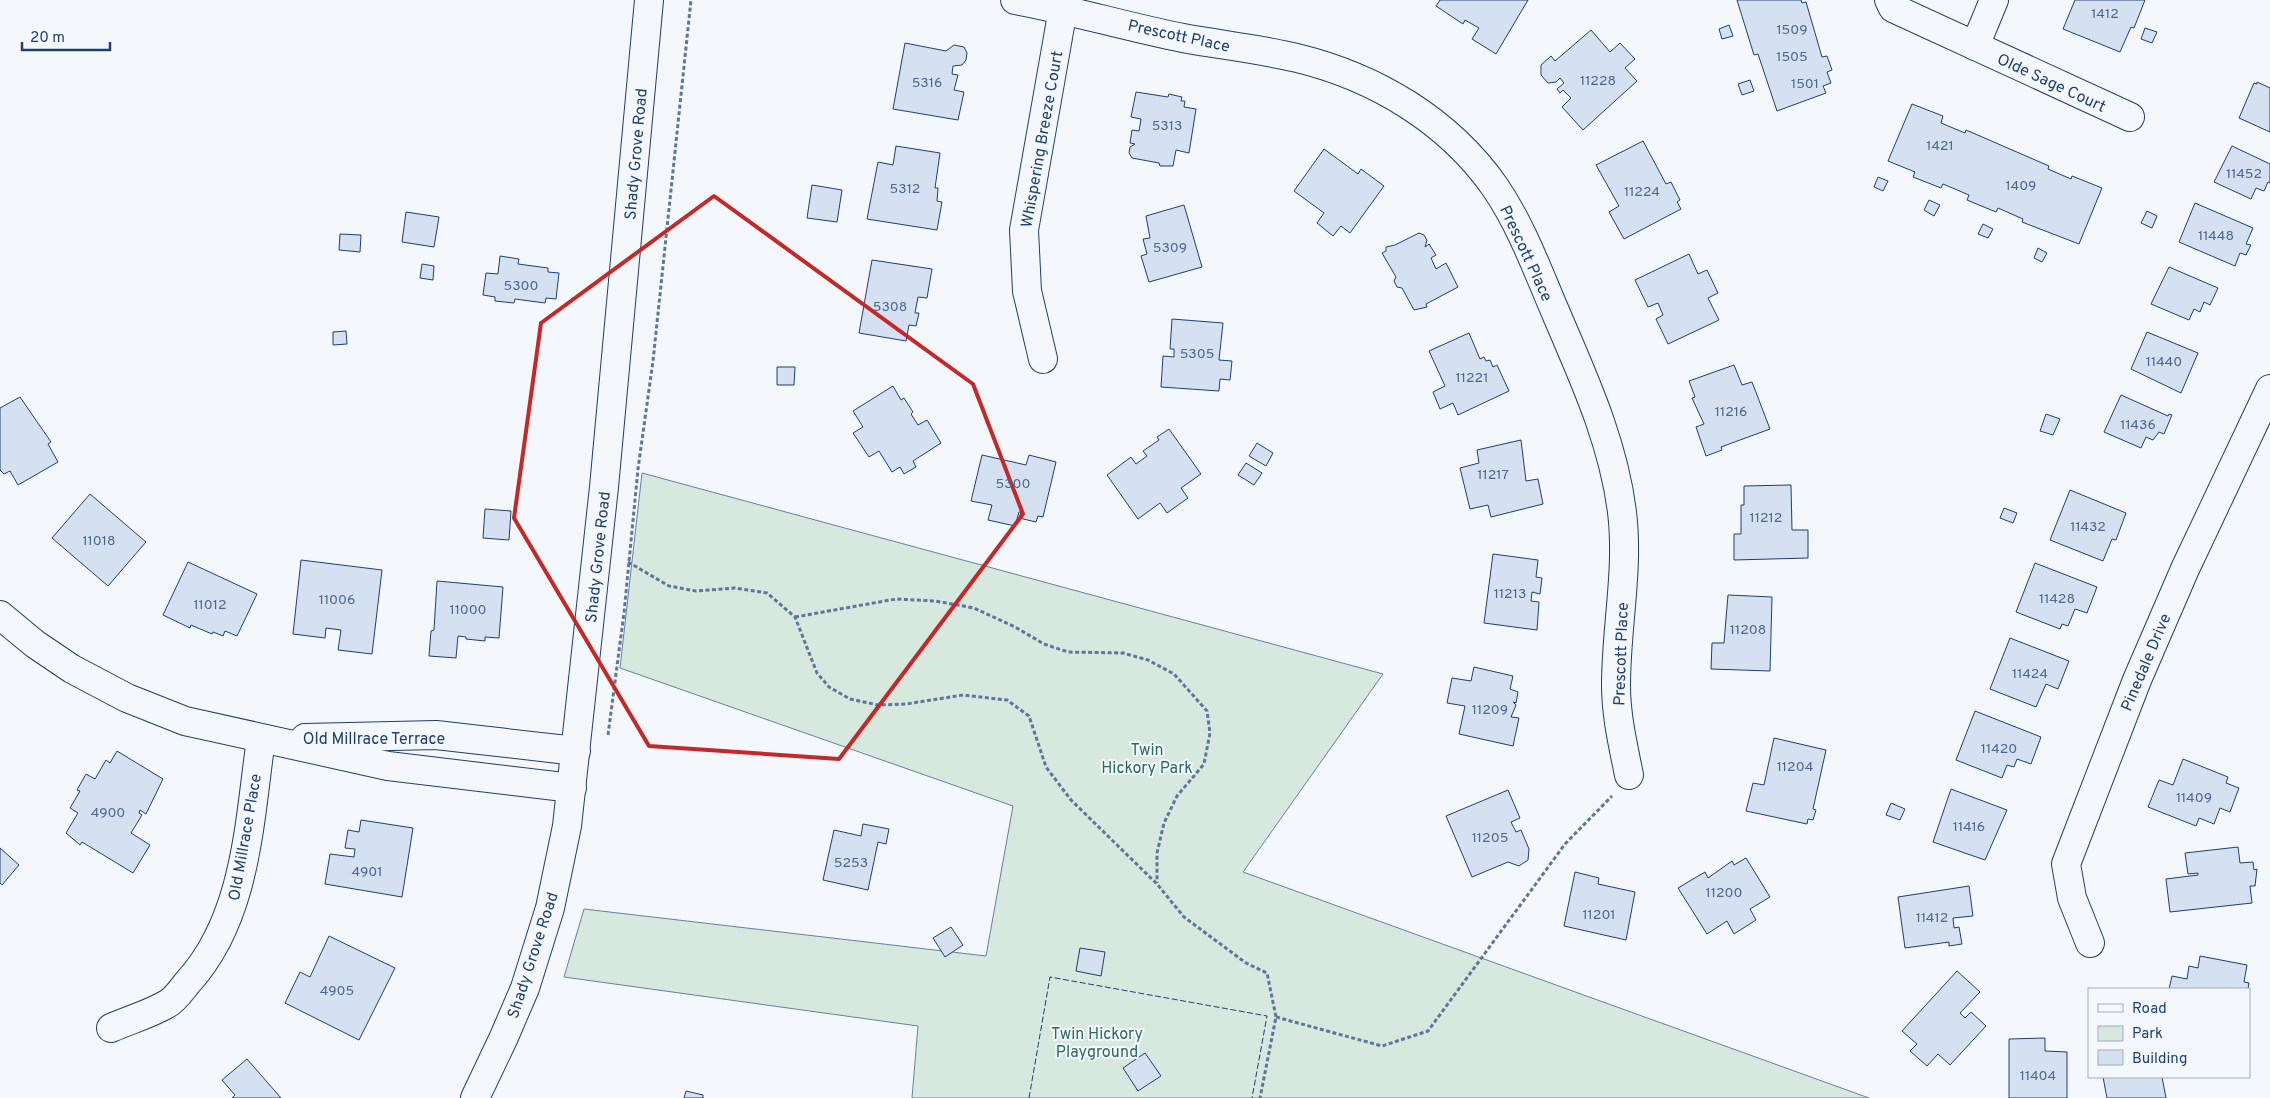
<svg xmlns="http://www.w3.org/2000/svg" width="2270" height="1098" viewBox="0 0 2270 1098" font-family="Overpass,sans-serif">
	<rect width="100%" height="100%" fill="#f4f7fb"/>
	<path fill="#d7e8df" stroke="#687fa3" d="M642,473L1383,674L1243,872L1869,1098H912L918,1026L564,977L584,909L986,956L1013,806L620,668Z"/>
	<g fill="#d5e0f0" stroke="#1d3f73">
		<path d="M1440,0H1528L1496,54L1472,39L1479,28L1465,20L1463,24L1436,6Z"/>
		<path d="M1737,0H1801L1802,3L1806,2L1822,57L1827,56L1832,70L1827,72L1831,83L1823,86L1826,93L1777,111L1758,54L1754,55Z"/>
		<path d="M2075,0H2145L2134,28L2131,27L2120,52L2063,29Z"/>
		<path d="M1729,25L1733,36L1722,39L1719,29Z"/>
		<path d="M2145,28L2157,32L2152,43L2141,39Z"/>
		<path d="M1591,30L1610,52L1620,43L1635,59L1625,68L1637,81L1583,130L1562,107L1571,98L1563,90L1560,93L1557,89L1564,83L1560,78L1556,82L1548,83L1541,75V65L1551,56L1555,61Z"/>
		<path d="M905,43L946,51L954,45L964,47L967,53L966,60L962,65L953,66L952,74L958,75L954,90L964,92L958,120L893,109Z"/>
		<path d="M1750,80L1754,91L1742,95L1738,84Z"/>
		<path d="M2257,82L2270,88V132L2239,118L2254,83L2257,84Z"/>
		<path d="M1136,92L1168,97L1169,94L1182,97L1181,101H1185L1184,107L1196,109L1189,153L1176,150L1173,166H1160L1159,163L1132,158L1129,153L1130,147L1135,144L1130,143L1132,130L1139,131L1141,119L1131,117Z"/>
		<path d="M1912,104L1943,116L1941,123L1965,133L1966,130L2049,166L2048,169L2071,179L2072,176L2102,188L2079,244L2022,222L2023,219L1998,208L1996,212L1967,200L1969,195L1943,184L1941,188L1913,177L1915,172L1888,161Z"/>
		<path d="M1643,141L1666,184L1671,182L1680,200L1677,202L1681,209L1624,239L1609,212L1619,206L1596,165Z"/>
		<path d="M896,146L940,153L935,188H938L937,201L942,202L937,230L867,219L878,162L893,165Z"/>
		<path d="M2232,146L2270,164V183L2268,182L2264,191L2256,188L2251,199L2214,182Z"/>
		<path d="M1324,149L1358,174L1361,169L1384,186L1350,233L1341,226L1333,236L1317,223L1324,213L1294,191Z"/>
		<path d="M1878,177L1888,181L1883,191L1874,187Z"/>
		<path d="M812,185L842,190L837,222L807,218Z"/>
		<path d="M1929,200L1940,205L1934,216L1924,210Z"/>
		<path d="M2195,203L2253,228L2246,244L2251,245L2246,255L2240,253L2235,266L2179,242Z"/>
		<path d="M1184,205L1202,267L1149,282L1141,256L1147,254L1143,239L1150,238L1146,216Z"/>
		<path d="M2147,211L2157,216L2152,228L2141,223Z"/>
		<path d="M406,212L439,217L434,247L402,242Z"/>
		<path d="M1983,224L1993,229L1988,238L1978,234Z"/>
		<path d="M1419,233L1424,235L1427,240L1425,247L1429,244L1436,255L1431,258L1436,269L1446,263L1458,287L1426,304L1427,307L1414,310L1402,288L1397,287L1394,281L1396,277L1382,253L1386,251V247L1395,245Z"/>
		<path d="M340,234L361,235L360,252L339,250Z"/>
		<path d="M2038,248L2047,253L2042,262L2034,258Z"/>
		<path d="M1689,254L1698,274L1707,270L1718,293L1708,298L1719,320L1668,344L1656,319L1663,315L1658,303L1648,307L1635,280Z"/>
		<path d="M500,256L519,259L518,264L548,268V272L559,273L556,299L546,298L545,303L515,299L514,303L495,301V297L483,295L486,273L498,274Z"/>
		<path d="M872,260L932,269L927,298L918,297L915,313H919L916,326L909,325L906,341L859,333Z"/>
		<path d="M422,264L434,266L433,280L420,278Z"/>
		<path d="M2169,267L2218,288L2210,305L2204,302L2200,312L2194,309L2189,320L2151,304Z"/>
		<path d="M1172,319L1223,323L1219,360L1232,361L1230,380L1220,379L1219,391L1161,387L1163,356L1174,357V349H1170Z"/>
		<path d="M346,331L347,344L333,345V332Z"/>
		<path d="M2147,332L2198,353L2181,393L2131,369Z"/>
		<path d="M1469,333L1480,359L1484,357L1486,361L1490,360L1493,367L1497,365L1509,391L1458,415L1453,403L1440,409L1433,392L1445,386L1429,351Z"/>
		<path d="M1734,365L1742,385L1752,382L1770,429L1721,447L1722,450L1706,456L1696,427L1704,424L1692,398L1695,397L1689,381Z"/>
		<path d="M777,367H795L794,385H777Z"/>
		<path d="M893,386L901,400L904,398L913,412L911,414L918,425L927,420L941,443L913,461L916,467L904,474L900,467L892,472L879,451L869,457L853,433L863,427L853,411Z"/>
		<path d="M2121,395L2168,416L2169,414L2172,415L2164,434L2159,432L2153,440L2146,437L2141,448L2104,432Z"/>
		<path d="M20,397L51,442L48,444L58,462L18,485L10,471L4,474L0,470V408Z"/>
		<path d="M2046,414L2060,419L2053,435L2040,431Z"/>
		<path d="M1169,429L1201,474L1181,488L1188,498L1167,513L1160,503L1138,519L1107,475L1131,457L1136,464L1147,456L1143,451L1159,440L1157,437Z"/>
		<path d="M1521,440L1526,481L1538,479L1543,504L1491,517L1488,505L1470,509L1460,468L1479,463L1477,450Z"/>
		<path d="M1257,443L1273,453L1266,466L1249,456Z"/>
		<path d="M982,455L1026,465L1029,455L1056,462L1043,517L1038,516L1036,522L1019,518L1021,512H1019L1015,526L988,520L992,505L971,501Z"/>
		<path d="M1246,463L1262,473L1254,485L1238,475Z"/>
		<path d="M1791,485L1792,530H1808V558L1734,560V534H1741V505H1744V486Z"/>
		<path d="M2070,490L2126,513L2116,540L2112,539L2103,561L2050,540Z"/>
		<path d="M90,494L146,542L108,586L52,538Z"/>
		<path d="M2004,508L2017,513L2013,523L2000,518Z"/>
		<path d="M485,509L511,511L509,540L483,538Z"/>
		<path d="M1493,554L1538,560L1536,577L1542,578L1540,594L1532,592L1531,601L1539,602L1537,630L1484,623Z"/>
		<path d="M301,560L382,570L372,654L338,650L341,630L326,628L325,638L293,634Z"/>
		<path d="M188,562L257,594L237,636L225,631L223,636L213,632L212,634L191,625L190,628L163,615Z"/>
		<path d="M2035,563L2097,587L2087,613L2075,609L2068,626L2062,624L2060,629L2016,612Z"/>
		<path d="M437,581L503,587L499,638L485,637V641L466,639V637L458,636L456,658L429,656L431,631L434,630Z"/>
		<path d="M1728,595L1772,597L1770,671L1711,669L1712,643H1724Z"/>
		<path d="M2010,638L2069,661L2058,689L2046,684L2036,707L1990,689Z"/>
		<path d="M1474,667L1513,676L1510,689L1518,692L1516,703L1513,702L1516,705L1511,717L1519,718L1513,746L1459,734L1465,706L1447,703L1452,678L1471,681Z"/>
		<path d="M1975,711L2041,737L2031,764L2017,759L2014,767L2007,765L2002,778L1956,760Z"/>
		<path d="M1774,738L1826,750L1813,809L1816,810L1813,820L1808,819L1807,824L1746,811L1753,783L1764,785Z"/>
		<path d="M117,751L163,779L146,814L140,810L139,813L142,815L131,833L150,845L133,873L82,842L80,845L66,833L78,813L70,808L80,791L77,790L86,774L95,779L106,760L110,763Z"/>
		<path d="M2183,759L2228,777L2226,783L2239,788L2230,812L2220,808L2214,824L2199,818L2196,826L2148,807L2159,780L2173,785Z"/>
		<path d="M1951,789L2007,810L1985,860L1933,842Z"/>
		<path d="M1508,790L1520,818L1511,822L1516,832L1521,830L1529,849L1528,860L1519,866L1508,862L1472,877L1446,816Z"/>
		<path d="M1891,803L1905,809L1900,820L1886,815Z"/>
		<path d="M361,820L413,828L402,897L325,884L330,854L354,857L355,849L345,848L348,830L359,832Z"/>
		<path d="M863,824L889,829L886,844L878,842L868,890L823,880L834,830L861,836Z"/>
		<path d="M2238,847L2240,863L2253,862L2254,870L2257,869L2255,886H2250L2252,903L2170,912L2166,879L2198,875V873L2188,874L2185,853Z"/>
		<path d="M0,848L19,865L2,885L0,883Z"/>
		<path d="M1746,858L1770,897L1750,909L1756,920L1734,934L1727,921L1707,934L1678,888L1705,872L1708,878L1732,861L1734,865Z"/>
		<path d="M1575,872L1599,878L1598,884L1635,892L1626,940L1564,926Z"/>
		<path d="M1969,886L1973,916L1953,918L1954,928L1959,927L1962,944L1949,946V942L1905,948L1898,897Z"/>
		<path d="M951,927L963,945L945,957L933,938Z"/>
		<path d="M329,936L395,968L359,1040L285,1003L300,972L310,977Z"/>
		<path d="M1080,948L1105,952L1101,976L1076,971Z"/>
		<path d="M2200,956L2247,965L2244,982L2249,983L2248,989H2169L2172,976L2187,979L2189,966L2198,968Z"/>
		<path d="M1957,971L1980,992L1960,1013L1965,1018L1971,1012L1986,1026L1950,1065L1938,1054L1927,1066L1910,1051L1917,1044L1902,1031Z"/>
		<path d="M2045,1038V1051L2067,1052V1098H2009V1039Z"/>
		<path d="M1145,1053L1161,1076L1138,1091L1123,1068Z"/>
		<path d="M247,1059L281,1098H232L235,1095L222,1080Z"/>
		<path d="M2103,1077H2162L2166,1098H2107Z"/>
		<path d="M686,1091L703,1095V1098H684Z"/>
	</g>
	<g fill="none" stroke-linecap="round" stroke-linejoin="round">
		<g stroke="#1d3f73" stroke-width="30">
			<g id="minor">
				<path d="M1015,0C1071,10 1127,27 1183,38C1221,45 1259,49 1297,58C1375,77 1448,120 1495,187C1521,225 1537,269 1555,311C1583,377 1613,440 1622,512C1629,570 1616,627 1616,685C1616,716 1623,745 1629,775"/>
				<path d="M1889,0L1893,8L2130,117"/>
				<path d="M1975,46L1994,0"/>
				<path d="M1043,359L1027,291L1024,230L1063,9"/>
				<path d="M0,615L35,644L72,669L127,698L185,721L388,766L572,788"/>
				<path d="M305,738L436,735L576,751"/>
				<path d="M2090,943L2072,898L2066,864L2137,680L2185,569L2270,389"/>
				<path d="M111,1028C129,1020 150,1014 167,1004C175,1000 182,989 188,982C247,917 249,822 261,739"/>
			</g>
		</g>
		<g stroke="#1d3f73" stroke-width="30">
			<path id="major" d="M475,1098L504,1037L525,988L550,908L567,826L604,487L649,0"/>
		</g>
		<g stroke="#5e769c" stroke-width="3" stroke-dasharray="4 2.5" stroke-linecap="butt">
			<path d="M628,562L669,586L696,591L735,588L767,593L795,617L817,673L829,687L850,699L878,705L906,704L963,695L1007,700L1029,716L1046,767L1071,800L1157,884L1184,917L1246,963L1267,973L1276,1017L1260,1098"/>
			<path d="M795,617L896,599L935,601L974,608L1015,627L1044,644L1068,652L1123,653L1148,660L1174,674L1207,711L1210,733L1204,764L1177,796L1164,823L1157,853V883"/>
			<path d="M608,735L624,613L638,469L653,361L691,0"/>
			<path d="M1276,1017L1382,1046L1428,1031L1565,844L1612,796"/>
		</g>
		<use href="#minor" stroke="#f4f7fb" stroke-width="28"/>
		<use href="#major" stroke="#f4f7fb" stroke-width="28"/>
		<path stroke="#1d3f73" stroke-width="1" stroke-dasharray="6 2.5" stroke-linecap="butt" d="M1029,1098L1050,977L1267,1016L1252,1098"/>
	</g>
	<path fill="none" stroke="#c62828" stroke-width="4" stroke-linejoin="round" d="M714,196L973,384L1023,514L839,759L649,746L514,518L541,323Z"/>
	<g text-anchor="middle" stroke-width="4" stroke-linejoin="round" paint-order="stroke">
		<g font-size="14" fill="#4b6792">
			<text x="2105" y="18">1412</text>
			<text x="1792" y="34">1509</text>
			<text x="1792" y="61">1505</text>
			<text x="1598" y="85">11228</text>
			<text x="927" y="87">5316</text>
			<text x="1805" y="88">1501</text>
			<text x="1167" y="130">5313</text>
			<text x="1940" y="150">1421</text>
			<text x="2244" y="178">11452</text>
			<text x="2021" y="190">1409</text>
			<text x="905" y="193">5312</text>
			<text x="1642" y="196">11224</text>
			<text x="2216" y="240">11448</text>
			<text x="1170" y="252">5309</text>
			<text x="521" y="290">5300</text>
			<text x="890" y="311">5308</text>
			<text x="1197" y="358">5305</text>
			<text x="2164" y="366">11440</text>
			<text x="1472" y="382">11221</text>
			<text x="1731" y="416">11216</text>
			<text x="2138" y="429">11436</text>
			<text x="1493" y="479">11217</text>
			<text x="1013" y="488">5300</text>
			<text x="1766" y="522">11212</text>
			<text x="2088" y="531">11432</text>
			<text x="99" y="545">11018</text>
			<text x="1510" y="598">11213</text>
			<text x="2057" y="603">11428</text>
			<text x="337" y="604">11006</text>
			<text x="210" y="609">11012</text>
			<text x="468" y="614">11000</text>
			<text x="1748" y="634">11208</text>
			<text x="2030" y="678">11424</text>
			<text x="1490" y="714">11209</text>
			<text x="1999" y="753">11420</text>
			<text x="1795" y="771">11204</text>
			<text x="2194" y="802">11409</text>
			<text x="108" y="817">4900</text>
			<text x="1969" y="831">11416</text>
			<text x="1490" y="842">11205</text>
			<text x="851" y="867">5253</text>
			<text x="367" y="876">4901</text>
			<text x="1724" y="897">11200</text>
			<text x="1599" y="919">11201</text>
			<text x="1932" y="922">11412</text>
			<text x="337" y="995">4905</text>
			<text x="2038" y="1080">11404</text>
		</g>
		<g font-size="16" fill="#1d3f73" stroke="#f4f7fb">
			<text transform="translate(1179 35) rotate(12)" y="6">Prescott Place</text>
			<text transform="translate(2052 82) rotate(25)" y="6">Olde Sage Court</text>
			<text transform="translate(1041 139) rotate(-80)" y="6">Whispering Breeze Court</text>
			<text transform="translate(635 154) rotate(-85)" y="6">Shady Grove Road</text>
			<text transform="translate(1527 253) rotate(65)" y="6">Prescott Place</text>
			<text transform="translate(597 557) rotate(-84)" y="6">Shady Grove Road</text>
			<text transform="translate(1620 654) rotate(-88)" y="6">Prescott Place</text>
			<text transform="translate(2145 662) rotate(-67)" y="6">Pinedale Drive</text>
			<text x="374" y="744">Old Millrace Terrace</text>
			<text transform="translate(244 837) rotate(-80)" y="6">Old Millrace Place</text>
			<text transform="translate(532 955) rotate(-72)" y="6">Shady Grove Road</text>
		</g>
		<g font-size="16" fill="#2c6c60" stroke="#f4f7fb">
			<text x="1147" y="755">Twin<tspan x="1147" dy="18">Hickory Park</tspan></text>
			<text x="1097" y="1039">Twin Hickory<tspan x="1097" dy="18">Playground</tspan></text>
		</g>
	</g>
	<rect x="2088" y="988" width="162" height="90" fill="#f4f7fb" stroke="#9eadc5"/>
	<rect x="2098" y="1004" width="25" height="8" fill="#f4f7fb" stroke="#9eadc5"/>
	<text x="2132" y="1013" font-size="15" fill="#1d3f73">Road</text>
	<rect x="2098" y="1026" width="25" height="15" fill="#d7e8df" stroke="#9eadc5"/>
	<text x="2132" y="1038" font-size="15" fill="#1d3f73">Park</text>
	<rect x="2098" y="1050" width="25" height="15" fill="#d5e0f0" stroke="#9eadc5"/>
	<text x="2132" y="1063" font-size="15" fill="#1d3f73">Building</text>
	<path d="M22 42v8h88v-8" fill="none" stroke="#1d3f73" stroke-width="2.5"/>
	<text x="30" y="42" font-size="15" fill="#1d3f73" stroke="#f4f7fb" stroke-width="4" paint-order="stroke">20 m</text>
</svg>
